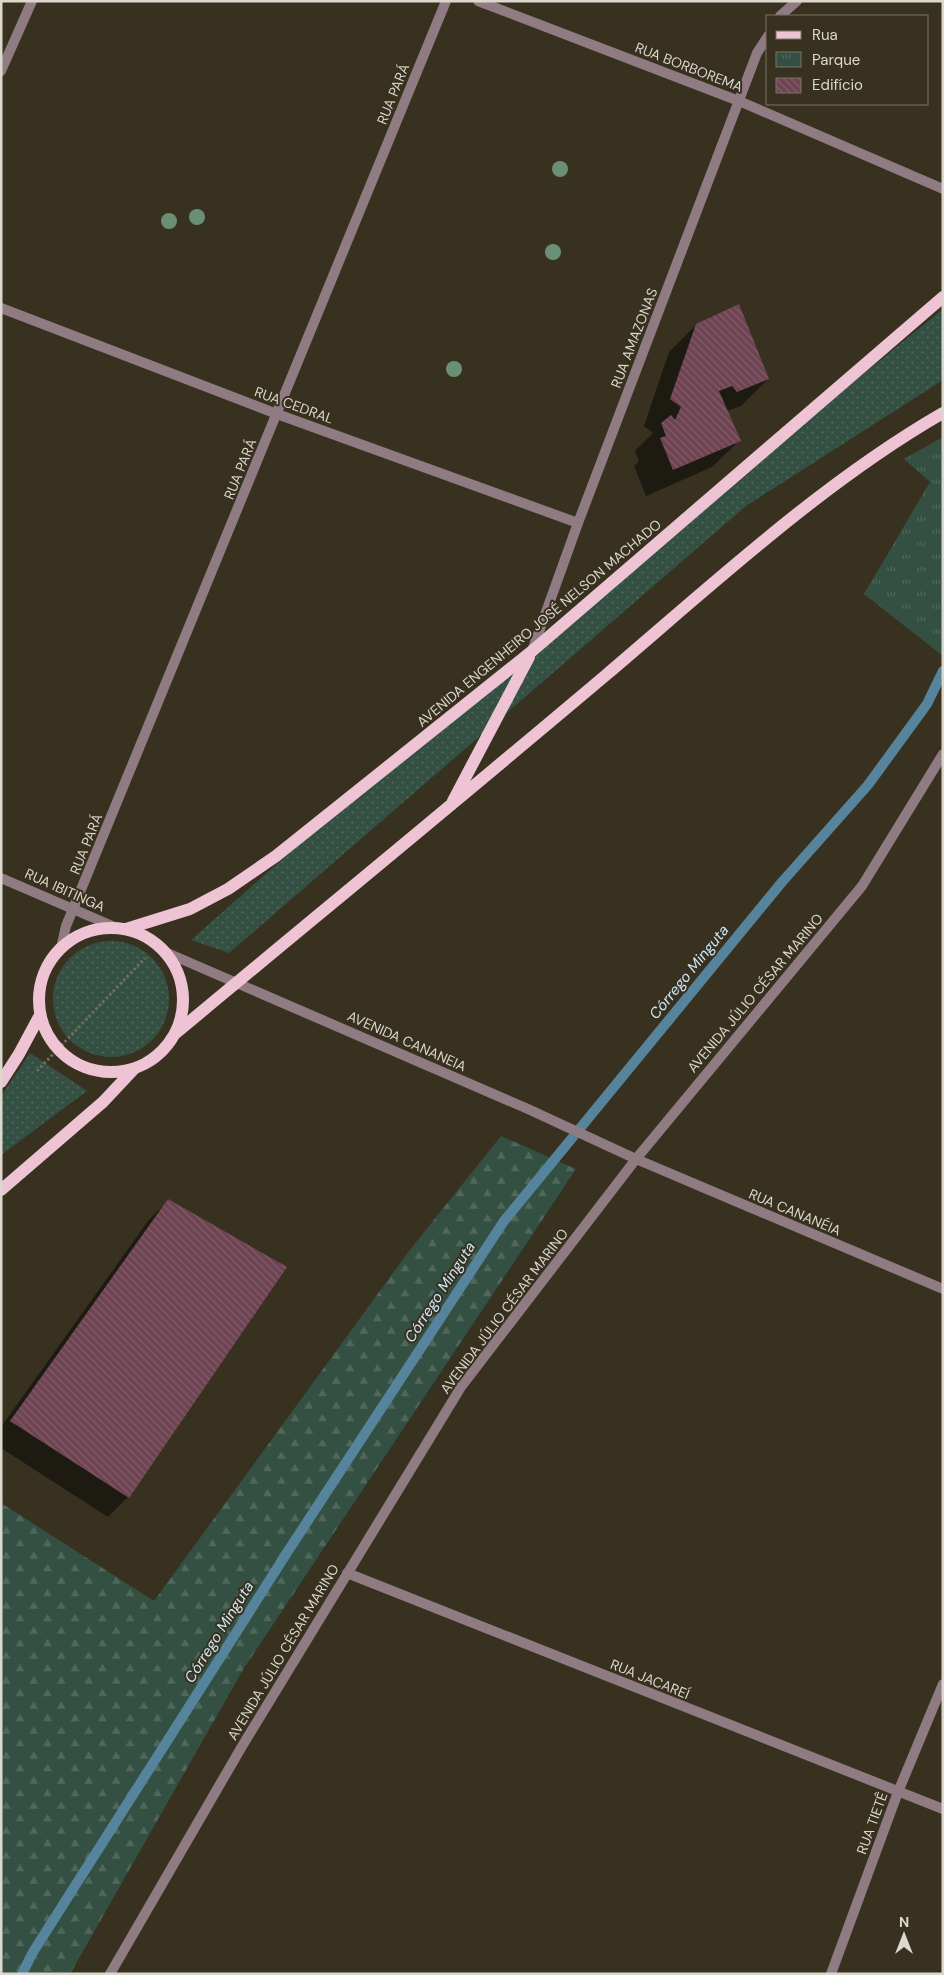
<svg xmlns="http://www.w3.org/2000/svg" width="944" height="1975" viewBox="0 0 944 1975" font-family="'DM Sans',sans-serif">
	<defs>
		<pattern id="grass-dots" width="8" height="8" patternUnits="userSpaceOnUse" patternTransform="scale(1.25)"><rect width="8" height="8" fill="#335042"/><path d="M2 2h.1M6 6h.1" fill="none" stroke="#50685c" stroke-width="1.8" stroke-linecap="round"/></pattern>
		<pattern id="forest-firs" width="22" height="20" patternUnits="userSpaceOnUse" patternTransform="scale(1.25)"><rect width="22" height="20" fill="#335042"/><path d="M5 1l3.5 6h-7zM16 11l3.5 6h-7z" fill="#50685c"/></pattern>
		<pattern id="park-tufts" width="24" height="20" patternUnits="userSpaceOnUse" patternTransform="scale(1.25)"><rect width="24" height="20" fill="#335042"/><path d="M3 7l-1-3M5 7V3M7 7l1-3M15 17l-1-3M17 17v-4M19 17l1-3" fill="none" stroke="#50685c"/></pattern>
		<pattern id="building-back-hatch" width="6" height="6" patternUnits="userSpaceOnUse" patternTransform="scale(1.25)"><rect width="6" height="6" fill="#6e4352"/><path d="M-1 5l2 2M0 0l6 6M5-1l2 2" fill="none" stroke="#825d6a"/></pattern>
	</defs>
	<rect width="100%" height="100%" fill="#383120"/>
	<g fill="url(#grass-dots)">
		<path d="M943,309V380L746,506L229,953L191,940L451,710Z"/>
		<circle cx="111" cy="999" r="58"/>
		<path d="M30,1053L87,1091L1,1155V1096Z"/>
	</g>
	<path fill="url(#forest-firs)" d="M501,1136L576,1169L244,1668L70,1974H1V1503L154,1601L409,1251Z"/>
	<path fill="url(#park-tufts)" d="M943,437V656L864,594L930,482L904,459Z"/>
	<g fill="#0007">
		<path d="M696,325L768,379L741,406L727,411L739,441L712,467L646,496L634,466L639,461L635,451L653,433L644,426L669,352Z"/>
		<path d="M168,1201L128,1497L108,1517L1,1448V1427L148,1221Z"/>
	</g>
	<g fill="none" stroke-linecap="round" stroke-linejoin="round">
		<path stroke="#56849c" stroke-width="10" d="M22,1974L33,1952L288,1551L504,1221L782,882L868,785L927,704L943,671"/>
	</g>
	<g fill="url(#building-back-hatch)">
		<path d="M739,304L769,379L737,392L732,386L719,391L741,441L673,470L660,438L666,436L661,423L671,415L675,420L681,407L670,399L696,324Z"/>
		<path d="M168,1199L287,1267L129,1498L10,1421Z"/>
	</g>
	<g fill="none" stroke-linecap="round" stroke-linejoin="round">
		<path stroke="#726c5e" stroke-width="3" stroke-dasharray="2.5 2.5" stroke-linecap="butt" d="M37,1071L145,958"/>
		<g stroke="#907b83" stroke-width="10">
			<path d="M478,1L739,101L943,189"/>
			<path d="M1,308L277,414L578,523"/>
			<path d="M61,948L66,926L446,1"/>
			<path d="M347,1573L943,1809"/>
			<path d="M831,1974L898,1792L943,1684"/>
		</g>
		<g stroke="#907b83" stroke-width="10">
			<path d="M780,16L797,1"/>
			<path d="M1,71L32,1"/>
			<path d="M532,651L578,523L757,53L768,36"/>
			<path d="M1,878L117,928"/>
			<path d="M165,952L528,1109L636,1159L943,1289"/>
			<path d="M110,1974L241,1748L461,1387L636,1159L862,886L943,754"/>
		</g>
		<g stroke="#eec4d4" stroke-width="12">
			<path d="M453,801L529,657"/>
			<circle cx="111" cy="1000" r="72"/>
			<path d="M126,929L190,909L228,889L276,856L531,652L943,297"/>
			<path d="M176,1033C319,914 464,795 606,675C712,585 823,482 943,413"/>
			<path d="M1,1082L19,1054L40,1015"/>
			<path d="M1,1190L103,1102L134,1069"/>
		</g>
	</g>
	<g fill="#699075">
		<circle cx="560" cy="169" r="8"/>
		<circle cx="197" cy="217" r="8"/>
		<circle cx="169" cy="221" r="8"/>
		<circle cx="553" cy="252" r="8"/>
		<circle cx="454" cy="369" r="8"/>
	</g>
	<g text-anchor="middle" stroke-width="4" stroke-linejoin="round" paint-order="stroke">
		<g font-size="14" fill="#dcd8ce" stroke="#383120">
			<text transform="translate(689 67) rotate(21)" y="5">RUA BORBOREMA</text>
			<text transform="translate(393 94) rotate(-68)" y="5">RUA PARÁ</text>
			<text transform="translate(634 338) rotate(-69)" y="5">RUA AMAZONAS</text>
			<text transform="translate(294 405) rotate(20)" y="5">RUA CEDRAL</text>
			<text transform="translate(240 469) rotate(-68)" y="5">RUA PARÁ</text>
			<text transform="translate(539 623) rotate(-40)" y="5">AVENIDA ENGENHEIRO JOSÉ NELSON MACHADO</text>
			<text transform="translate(86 844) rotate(-68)" y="5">RUA PARÁ</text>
			<text transform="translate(65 890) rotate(24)" y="5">RUA IBITINGA</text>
			<text transform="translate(755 993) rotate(-50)" y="5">AVENIDA JÚLIO CÉSAR MARINO</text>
			<text transform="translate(407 1041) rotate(24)" y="5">AVENIDA CANANEIA</text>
			<text transform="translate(795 1212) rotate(23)" y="5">RUA CANANÉIA</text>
			<text transform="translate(504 1311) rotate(-53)" y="5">AVENIDA JÚLIO CÉSAR MARINO</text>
			<text transform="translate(283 1652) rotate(-59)" y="5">AVENIDA JÚLIO CÉSAR MARINO</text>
			<text transform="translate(650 1679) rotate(22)" y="5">RUA JACAREÍ</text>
			<text transform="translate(872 1823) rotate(-70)" y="5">RUA TIETÊ</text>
		</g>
		<g font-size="15" font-style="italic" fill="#cce8f8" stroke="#383120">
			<text transform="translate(689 972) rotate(-51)" y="5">Córrego Minguta</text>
			<text transform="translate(440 1292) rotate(-57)" y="5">Córrego Minguta</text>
			<text transform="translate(219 1632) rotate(-58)" y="5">Córrego Minguta</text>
		</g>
	</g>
	<rect width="944" height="1975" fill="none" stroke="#dcd8ce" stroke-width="5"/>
	<rect x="766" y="15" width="162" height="90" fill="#383120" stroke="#7a7466"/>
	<rect x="776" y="31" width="25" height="8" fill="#eec4d4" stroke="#7a7466"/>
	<text x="812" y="40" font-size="15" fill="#dcd8ce">Rua</text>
	<rect x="776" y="52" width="25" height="15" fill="url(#park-tufts)" stroke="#7a7466"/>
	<text x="812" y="65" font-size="15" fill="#dcd8ce">Parque</text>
	<rect x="776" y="78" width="25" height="15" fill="url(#building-back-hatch)" stroke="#7a7466"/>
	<text x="812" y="90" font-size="15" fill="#dcd8ce">Edifício</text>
	<g transform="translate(904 1935)" stroke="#383120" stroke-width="4" paint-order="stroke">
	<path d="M0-4L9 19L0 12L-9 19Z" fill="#dcd8ce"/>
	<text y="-8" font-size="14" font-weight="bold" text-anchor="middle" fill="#dcd8ce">N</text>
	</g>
</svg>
